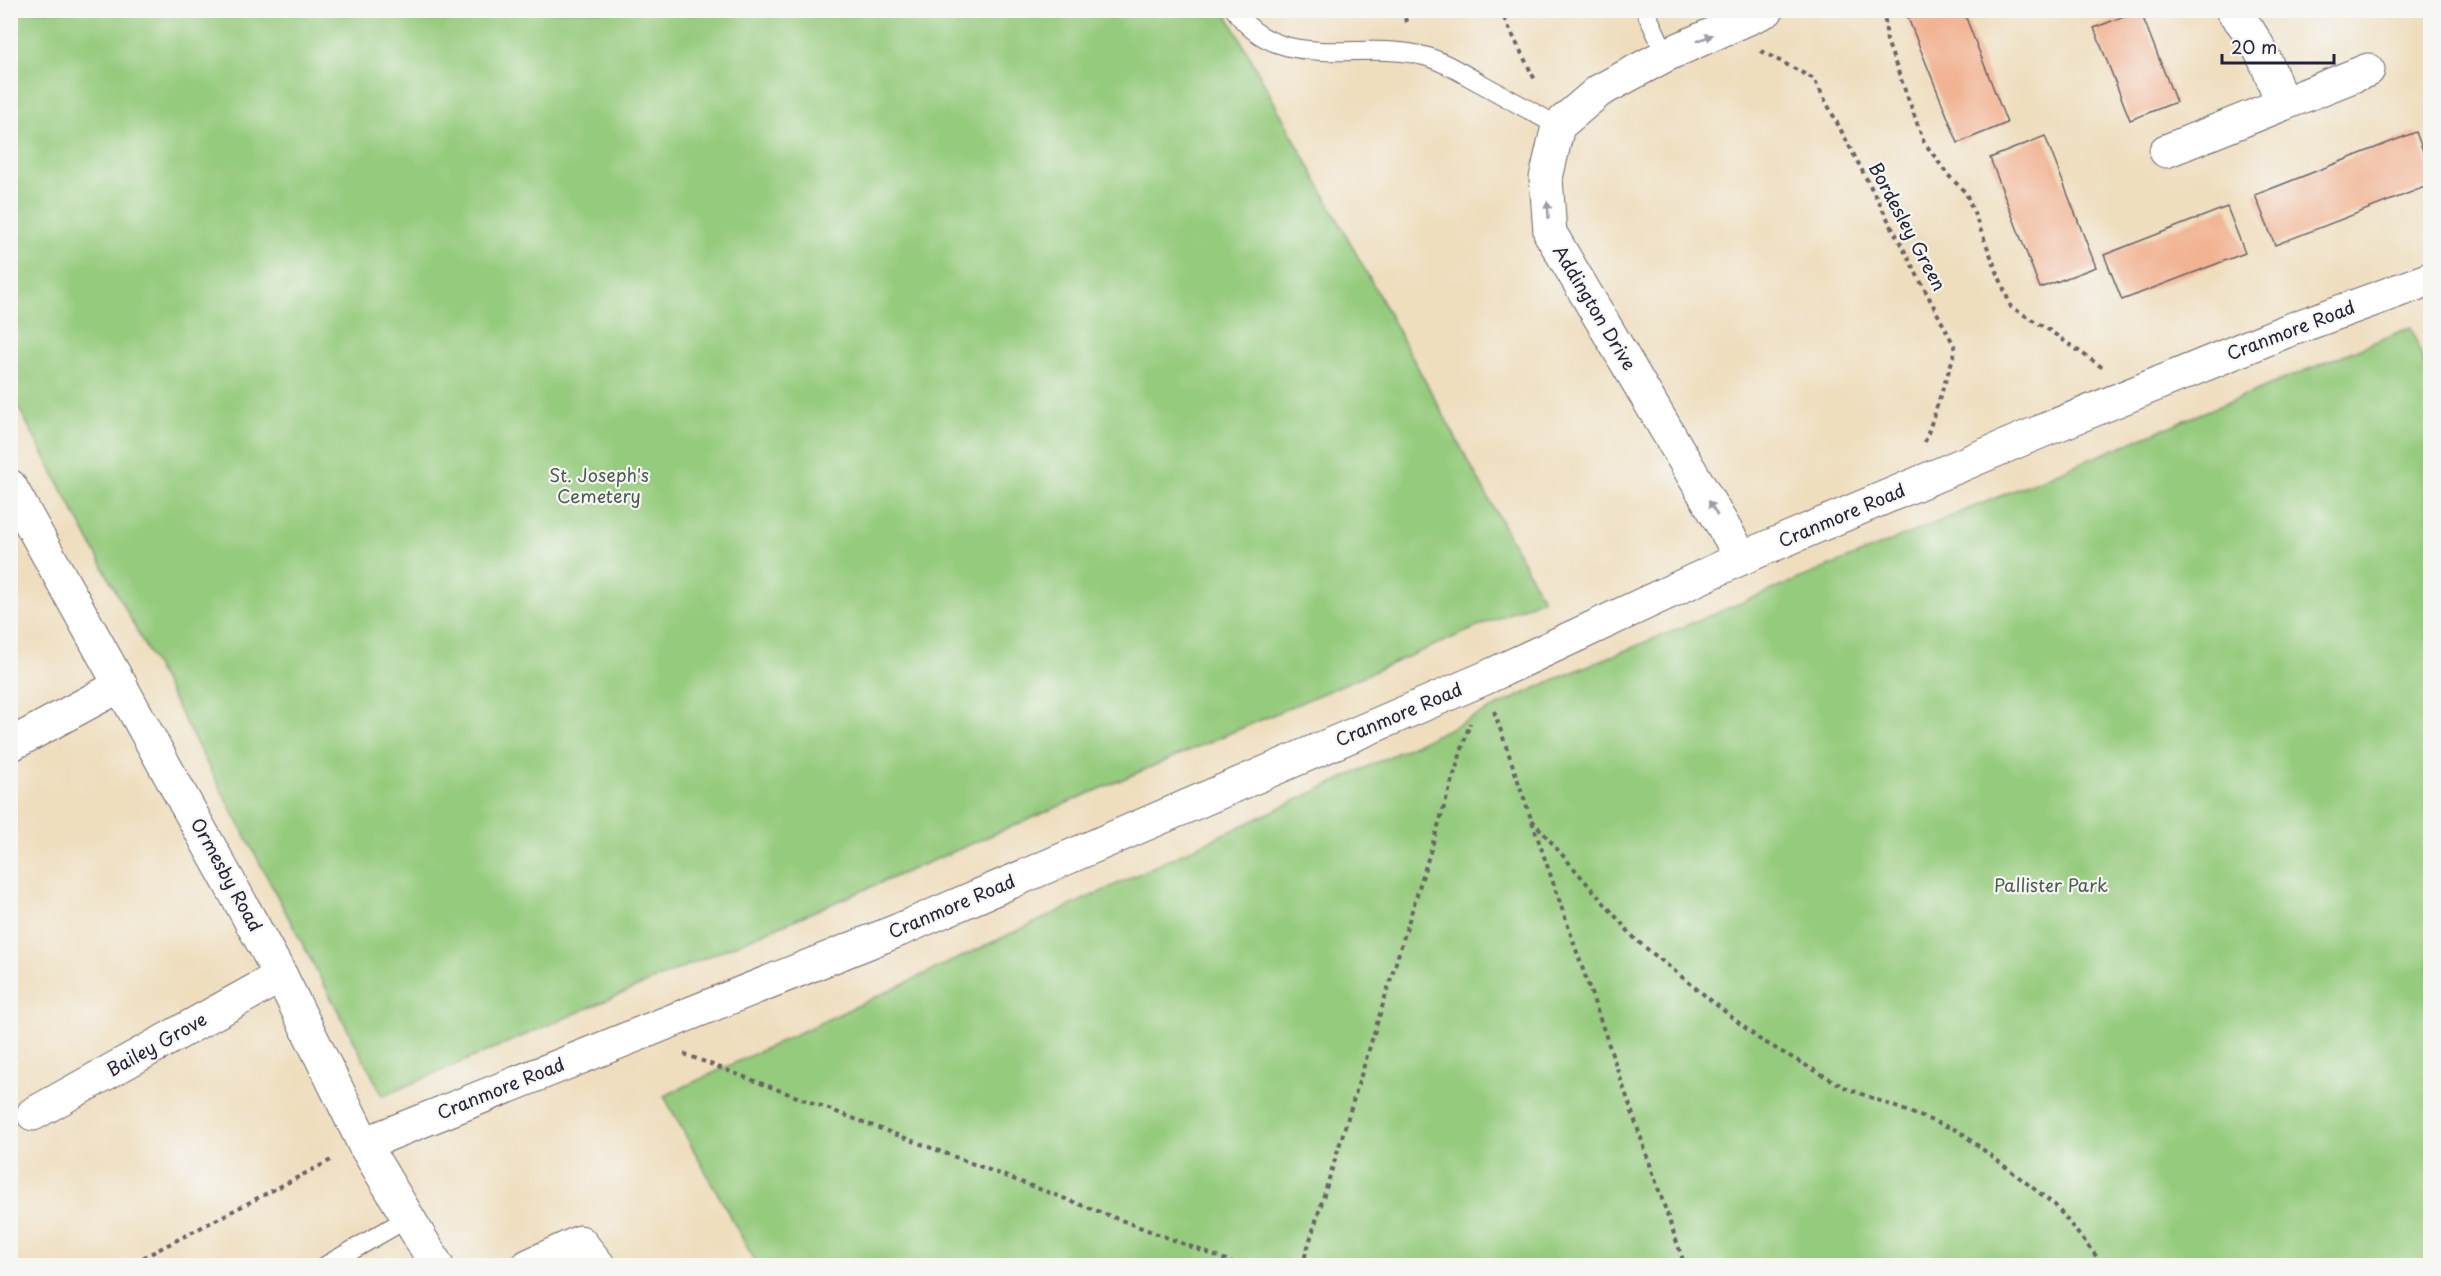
<svg xmlns="http://www.w3.org/2000/svg" width="2441" height="1276" viewBox="0 0 2441 1276" font-family="'Playpen Sans',sans-serif">
	<rect width="100%" height="100%" fill="#f6f6f2"/>
	<filter id="ink" filterUnits="userSpaceOnUse"><feTurbulence type="fractalNoise" baseFrequency=".0167" numOctaves="2"/><feDisplacementMap in="SourceGraphic" scale="12" xChannelSelector="R" yChannelSelector="G"/><feConvolveMatrix kernelMatrix="1 2 1 2 8 2 1 2 1" color-interpolation-filters="sRGB"/></filter>
	<filter id="wash" filterUnits="userSpaceOnUse"><feTurbulence type="fractalNoise" baseFrequency=".008" numOctaves="4" result="noise"/><feDisplacementMap in="SourceGraphic" scale="24" xChannelSelector="R" yChannelSelector="G"/><feGaussianBlur stdDeviation="1.35" result="paint"/><feColorMatrix in="noise" values="0 0 0 0 0 0 0 0 0 0 0 0 0 0 0 0 0 1.4 0 .05"/><feComposite in="paint" operator="in"/></filter>
	<g filter="url(#wash)">
		<rect width="100%" height="100%" fill="#efdebe"/>
		<g fill="#95cb7d" stroke="#5c765c" stroke-width="1.5">
			<path d="M10,11H1225L1543,599L383,1096L11,393Z"/>
			<path d="M2411,327L2430,380V1265H757L664,1096L1551,681Z"/>
		</g>
		<g id="blocks">
			<g fill="#f2b393">
				<path d="M1927,10H1963L2007,123L1958,143L1908,18Z"/>
				<path d="M2140,10L2176,102L2130,120L2094,28Z"/>
				<path d="M2416,132L2430,170V185L2275,245L2255,195Z"/>
				<path d="M2045,136L2096,267L2040,288L1990,158Z"/>
				<path d="M2227,207L2245,253L2122,300L2104,255Z"/>
			</g>
		</g>
	</g>
	<g filter="url(#ink)">
		<use href="#blocks" fill-opacity="0" stroke="#6a6469" stroke-width="1.5"/>
		<g fill="none" stroke-linecap="round" stroke-linejoin="round">
			<g stroke="#6a6469" stroke-width="20">
				<g id="lane">
					<path d="M1235,10C1278,75 1362,39 1424,56C1444,61 1463,74 1482,84C1507,98 1533,112 1558,126"/>
					<path d="M1645,10L1666,55"/>
					<path d="M325,1266L408,1218"/>
				</g>
			</g>
			<g stroke="#6a6469" stroke-width="35">
				<g id="street">
					<path d="M2232,10C2258,38 2270,69 2282,104"/>
					<path d="M2166,151L2368,70"/>
					<path d="M1742,558L1550,233L1546,178L1558,126L1599,91L1666,55L1767,10"/>
					<path d="M10,745L121,685"/>
					<path d="M33,1114L281,976"/>
					<path d="M364,1144L899,930L1483,679L1742,558L2025,438L2284,332L2430,279"/>
					<path d="M528,1266L580,1242L599,1266"/>
				</g>
			</g>
			<g stroke="#6a6469" stroke-width="35">
				<path id="secondary" d="M10,486L281,976L364,1144L437,1266"/>
			</g>
			<g stroke="#6a6469" stroke-width="4" stroke-dasharray="4.5 4.5" stroke-linecap="butt">
				<path d="M1401,10L1407,23"/>
				<path d="M1500,10L1535,80"/>
				<path d="M1884,10L1887,41L1924,142L1948,175L1966,193L2011,307L2046,328L2103,368"/>
				<path d="M1761,51L1814,79L1956,349L1925,442"/>
				<path d="M1494,711L1685,1266"/>
				<path d="M1532,820L1636,940L1759,1039L1846,1088L1959,1131L2055,1205L2104,1266"/>
				<path d="M684,1054L1242,1266"/>
				<path d="M127,1266L331,1160"/>
				<path d="M1302,1266L1470,723"/>
			</g>
			<use href="#lane" stroke="#fff" stroke-width="18"/>
			<use href="#street" stroke="#fff" stroke-width="33"/>
			<use href="#secondary" stroke="#fff" stroke-width="33"/>
		</g>
		<defs><path id="oneway-solid" d="M-6-.8H1V-3.2L6.5 0L1 3.2V.8H-6Z" transform="scale(1.5)"/></defs>
		<g fill="#9c9ca7">
			<use href="#oneway-solid" transform="translate(1705 38) rotate(-23)"/>
			<use href="#oneway-solid" transform="translate(1548 210) rotate(-94)"/>
			<use href="#oneway-solid" transform="translate(1713 508) rotate(-121)"/>
		</g>
	</g>
	<g text-anchor="middle" stroke-width="4.5" stroke-linejoin="round" paint-order="stroke">
		<g font-size="18" fill="#22223b" stroke="#f6f6f2">
			<text transform="translate(1907 227) rotate(62)" y="6">Bordesley Green</text>
			<text transform="translate(1594 308) rotate(59)" y="6">Addington Drive</text>
			<text transform="translate(2291 331) rotate(-21)" y="6">Cranmore Road</text>
			<text transform="translate(1842 516) rotate(-23)" y="6">Cranmore Road</text>
			<text transform="translate(1399 715) rotate(-23)" y="6">Cranmore Road</text>
			<text transform="translate(226 875) rotate(61)" y="6">Ormesby Road</text>
			<text transform="translate(952 907) rotate(-23)" y="6">Cranmore Road</text>
			<text transform="translate(157 1045) rotate(-29)" y="6">Bailey Grove</text>
			<text transform="translate(501 1089) rotate(-22)" y="6">Cranmore Road</text>
		</g>
		<g font-size="18" fill="#4a5d52" stroke="#f6f6f2">
			<text x="599" y="482">St. Joseph's<tspan x="599" dy="21">Cemetery</tspan></text>
			<text x="2051" y="892">Pallister Park</text>
		</g>
	</g>
	<rect width="2441" height="1276" fill="none" stroke="#f6f6f2" stroke-width="36"/>
	<path d="M2222 54v9h112v-9" fill="none" stroke="#22223b" stroke-width="3"/>
	<text x="2231" y="54" font-size="18" fill="#22223b" stroke="#f6f6f2" stroke-width="4.5" paint-order="stroke">20 m</text>
</svg>
